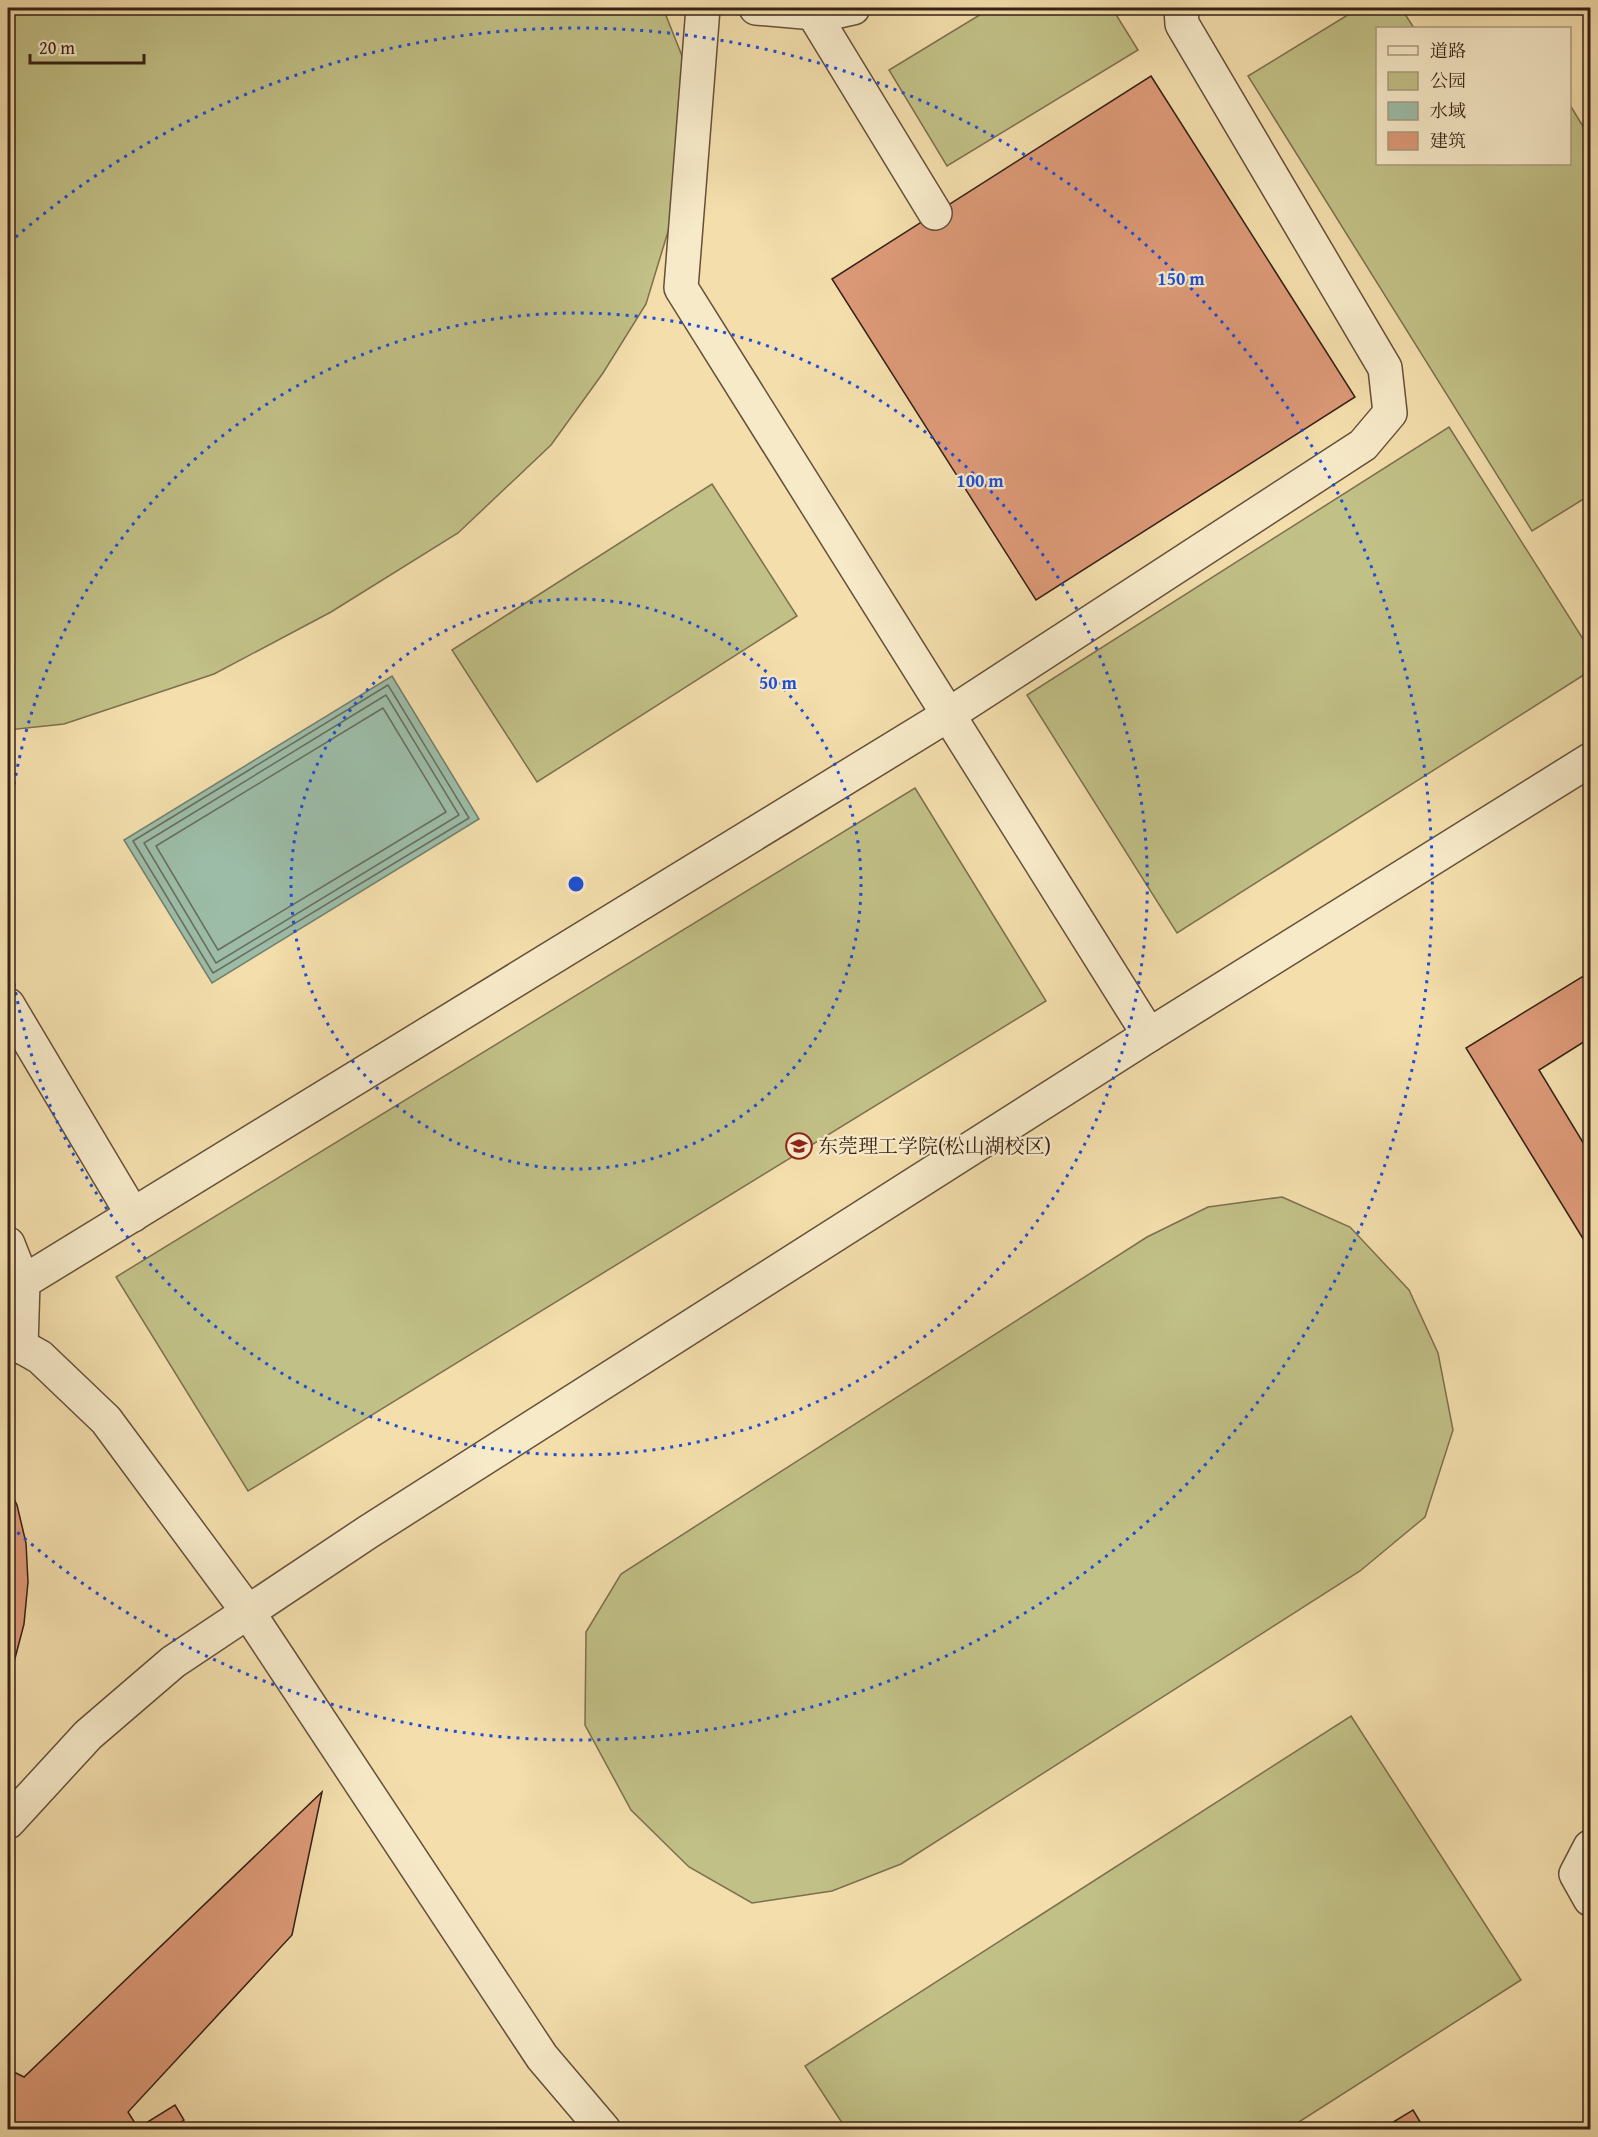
<svg xmlns="http://www.w3.org/2000/svg" width="1598" height="2137" viewBox="0 0 1598 2137" font-family="'Gentium Book Plus','Noto Serif SC',serif">
	<rect width="100%" height="100%" fill="#f3deac"/>
	<filter id="stains"><feTurbulence type="fractalNoise" baseFrequency=".00333" numOctaves="4"/><feColorMatrix values="0 0 0 0 .2 0 0 0 0 .09 0 0 0 0 .02 0 0 0 .5 -.17"/></filter>
	<radialGradient id="worn" r=".72"><stop offset=".6" stop-color="#630" stop-opacity="0"/><stop offset="1" stop-color="#630" stop-opacity=".3"/></radialGradient>
	<g fill="#c1c086" stroke="#7c704e" stroke-width="1.5">
		<path d="M8,8H663L686,66L687,169L646,304L603,373L551,445L458,533L331,612L214,674L64,724L8,730Z"/>
		<path d="M991,8H1112L1138,50L947,166L889,70Z"/>
		<path d="M1359,8H1401L1414,28H1378V164H1570V105L1590,138V495L1532,531L1248,76Z"/>
		<path d="M1449,427L1590,650V671L1177,933L1027,695Z"/>
		<path d="M712,484L797,616L537,782L452,650Z"/>
		<path d="M915,788L1046,1001L248,1491L116,1277Z"/>
		<path d="M1282,1197L1350,1227L1409,1290L1438,1353L1453,1430L1425,1517L1360,1571L901,1864L832,1891L752,1903L689,1867L631,1810L585,1725L586,1632L621,1574L1147,1237L1208,1207Z"/>
		<path d="M1351,1716L1521,1980L1288,2129H846L805,2066Z"/>
	</g>
	<path fill="#9cbca7" stroke="#737e6d" stroke-width="1.5" d="M392,676L479,819L212,983L124,840Z"/>
	<g fill="none" stroke-linecap="round" stroke-linejoin="round">
		<g stroke="#696e5e" stroke-width="1.5">
			<path d="M388,685L469,818L213,973L133,841Z"/>
			<path d="M386,695L459,815L216,963L144,843Z"/>
			<path d="M383,708L446,812L218,950L156,846Z"/>
		</g>
	</g>
	<g fill="#dc9977" stroke="#362115" stroke-width="1.5">
		<path d="M1151,76L1355,397L1036,600L832,279Z"/>
		<path d="M1590,972V1038L1539,1070L1590,1154V1250L1466,1048Z"/>
		<path d="M8,1487L17,1505L26,1543L28,1582L24,1624L8,1685Z"/>
		<path d="M322,1792L292,1935L128,2112L138,2128L175,2105L184,2120L169,2130H8V2069L24,2077Z"/>
		<path d="M1413,2110L1425,2130H1380Z"/>
	</g>
	<g fill="none" stroke-linecap="round" stroke-linejoin="round">
		<g stroke="#65503b" stroke-width="36">
			<g id="minor">
				<path d="M703,8L681,288L1149,1035"/>
				<path d="M756,8L826,14L853,8"/>
				<path d="M813,13L935,213"/>
				<path d="M8,1005L133,1215"/>
				<path d="M8,1244L23,1282"/>
				<path d="M8,1339L40,1357L106,1420L248,1612L542,2057L604,2130"/>
				<path d="M21,1347L23,1282L948,715L1363,445L1390,413L1385,368L1182,24L1181,8"/>
				<path d="M8,1822L88,1735L173,1662L368,1532L1149,1035L1590,760"/>
				<path d="M1590,1847L1576,1874L1590,1899"/>
			</g>
		</g>
		<use href="#minor" stroke="#f7eac9" stroke-width="33"/>
	</g>
	<g fill="none" stroke="#1d4ed8" stroke-width="3" stroke-dasharray="3 6">
		<circle cx="576" cy="884" r="285"/>
		<path d="M8 829A571 571 0 1 1 8 939"/>
		<path d="M9 243A856 856 0 1 1 9 1525"/>
	</g>
	<defs>
		<g id="university-ring" transform="scale(1.35)"><circle r="9.5" fill="#f7eac9" stroke="#8f2418" stroke-width="1.5"/><path d="M0-5L7-2L0 1L-7-2ZM-4 1L0 2.5L4 1V4Q0 6-4 4Z" fill="#8f2418"/></g>
	</defs>
	<g fill-rule="evenodd">
		<use href="#university-ring" x="799" y="1146"/>
	</g>
	<g text-anchor="middle" stroke-width="4.5" stroke-linejoin="round" paint-order="stroke">
		<g font-size="20" fill="#362115" stroke="#f7eac9" text-anchor="start">
			<text x="818" y="1153">东莞理工学院(松山湖校区)</text>
		</g>
	</g>
	<circle cx="576" cy="884" r="9" fill="#1d4ed8" stroke="#f7eac9" stroke-width="3"/>
	<g font-size="18" text-anchor="middle" font-weight="bold" fill="#1d4ed8" stroke="#f7eac9" stroke-width="4.5" stroke-linejoin="round" paint-order="stroke">
		<text x="1181" y="285">150 m</text>
		<text x="980" y="487">100 m</text>
		<text x="778" y="689">50 m</text>
	</g>
	<rect width="1598" height="2137" fill="none" stroke="#f3deac" stroke-width="30"/>
	<rect x="9" y="9" width="1580" height="2119" fill="none" stroke="#362115" stroke-width="3"/>
	<rect x="15" y="15" width="1568" height="2107" fill="none" stroke="#362115" stroke-width="1.5"/>
	<rect x="1376" y="27" width="195" height="138" fill="#f7eac9" stroke="#aa9a81" stroke-width="1.5"/>
	<rect x="1388" y="46" width="30" height="9" fill="#f7eac9" stroke="#aa9a81" stroke-width="1.5"/>
	<text x="1430" y="57" font-size="18" fill="#362115">道路</text>
	<rect x="1388" y="72" width="30" height="18" fill="#c1c086" stroke="#aa9a81" stroke-width="1.5"/>
	<text x="1430" y="87" font-size="18" fill="#362115">公园</text>
	<rect x="1388" y="102" width="30" height="18" fill="#9cbca7" stroke="#aa9a81" stroke-width="1.5"/>
	<text x="1430" y="117" font-size="18" fill="#362115">水域</text>
	<rect x="1388" y="132" width="30" height="18" fill="#dc9977" stroke="#aa9a81" stroke-width="1.5"/>
	<text x="1430" y="147" font-size="18" fill="#362115">建筑</text>
	<path d="M30 54v9h114v-9" fill="none" stroke="#362115" stroke-width="3"/>
	<text x="39" y="54" font-size="18" fill="#362115" stroke="#f7eac9" stroke-width="4.5" paint-order="stroke">20 m</text>
	<rect width="100%" height="100%" filter="url(#stains)"/>
	<rect width="100%" height="100%" fill="url(#worn)"/>
</svg>
